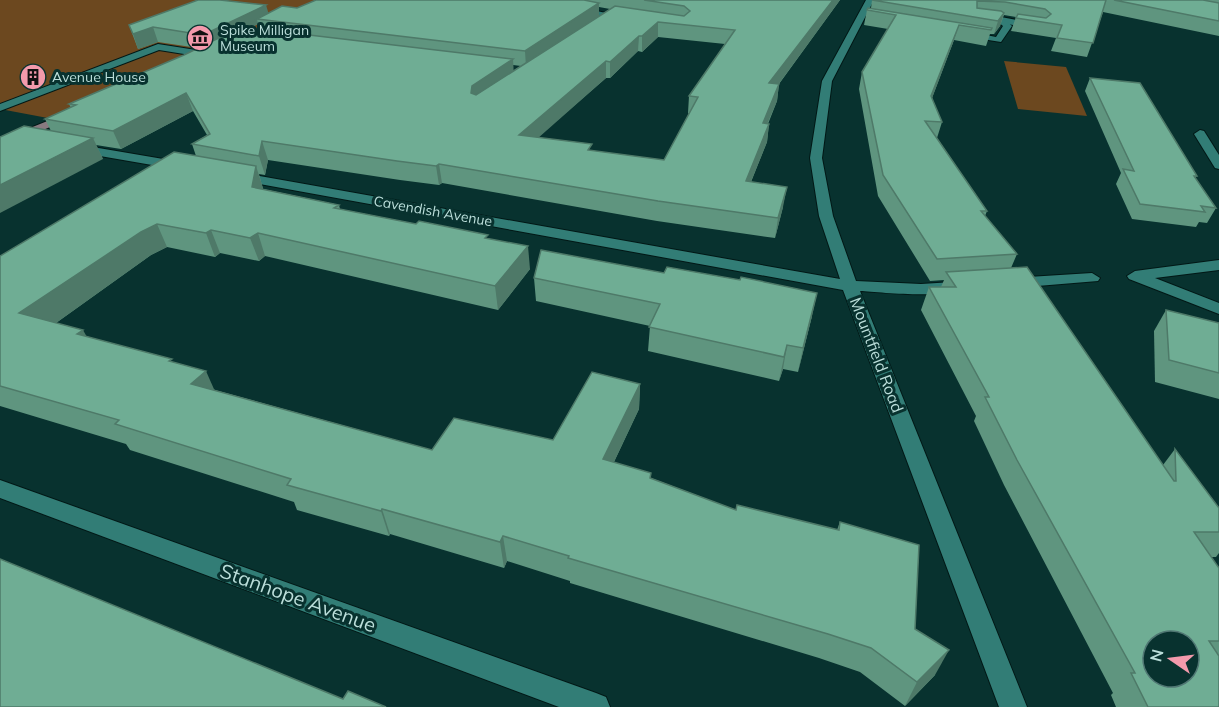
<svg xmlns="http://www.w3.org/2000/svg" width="1219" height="707" viewBox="0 0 1219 707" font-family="Mulish,sans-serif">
	<rect width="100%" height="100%" fill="#08322f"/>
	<g fill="#6c481f">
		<path d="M0,0H316L246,37L53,119L0,109Z"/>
		<path d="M1004,61L1066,67L1087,116L1018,109Z"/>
	</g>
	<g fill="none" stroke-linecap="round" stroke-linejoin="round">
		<g stroke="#021816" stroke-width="2">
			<g id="lane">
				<path d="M1001,17L1039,24L1043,27L1039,30L998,22L997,20Z"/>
				<path d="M158,44L209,52L214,55L209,58L159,50L0,111V104Z"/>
			</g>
		</g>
		<g stroke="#021816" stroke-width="2">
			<g id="street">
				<path d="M526,0H543L616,15L612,18Z"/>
				<path d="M866,0H874L832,81L822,158L833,216L856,281L921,284L953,282L961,287C950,300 879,292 860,291L1027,707H999L843,290L237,180L231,176L237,172L840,279L819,216L810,158L822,81Z"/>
				<path d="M980,14C993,16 1003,16 1012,26L1001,42L963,36L962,34L966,31L996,37L1003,26L998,22L977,19V15Z"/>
				<path d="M1200,130L1204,131L1219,155V169L1215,168L1194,134Z"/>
				<path d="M75,144L181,162L187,166L181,170L71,151L69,148Z"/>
				<path d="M1219,260V270L1155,278L1219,303V314L1129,279L1127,276L1135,271Z"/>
				<path d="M1092,273L1100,278L1098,281L1013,288L1005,283L1013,278Z"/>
				<path d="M0,480L596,693L606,697L610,707H559L0,498Z"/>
			</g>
		</g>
		<g stroke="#021816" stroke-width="2">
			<path id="primary" d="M70,112L74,113V117L0,148V140Z"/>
		</g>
		<use href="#lane" fill="#327d76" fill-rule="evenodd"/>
		<use href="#street" fill="#327d76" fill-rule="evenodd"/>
		<use href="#primary" fill="#887a80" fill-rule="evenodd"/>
	</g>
	<g fill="#5f957f" fill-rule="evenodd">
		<path d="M316,0H840L779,84L777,101L768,124H769L767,142L751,182L783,207L775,238L657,221L442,183L439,185L400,180L268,160L265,175L259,174L263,189L339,205L340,209L488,238L530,269L498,310L265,256L259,261L220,253L215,257L167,247L151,255L56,323L86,336L174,363L215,390L432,450L553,440L640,384L639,409L614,462L651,478L736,510L837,530L840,522L915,629L935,675L905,706L860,672L819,658L570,583V581L507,561L504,568L390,534L389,536L297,510L294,502L130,450L126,444L0,406V256L196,156L192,144L207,135L193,111L121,149L96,145L103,159L51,131L45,119L71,108L69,104L184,55L198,48L158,42L138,49L129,25L268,13L297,8ZM599,7L610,9L599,16ZM258,24L260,29L250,28ZM658,37L725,44L689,96L688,113L689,114L664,160L592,151L538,137L606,78H610L638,51L642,52ZM513,65L521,66L513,71Z"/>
		<path d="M872,0H1219V36L1103,12L1087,57L1051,51L1056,38L1011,31L1016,17L1004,15L1000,26L994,34H990L986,46L954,40L932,98L942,122L937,138L987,211L985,216L1017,254L1011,268L1163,465L1175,449L1219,508V553L1216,557H1211L1219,568V707H1116L1111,695L1113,693L1004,485L974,421L976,416L921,310L929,287H941L944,280L930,281L878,196L859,89L862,72L888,29L864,25L867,10L871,8Z"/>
		<path d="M1090,78L1197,176L1195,178L1216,208L1207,223L1199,222L1196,227L1132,219L1116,184L1121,173L1085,91Z"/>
		<path d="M534,278L812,316L798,372L783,369L779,381L648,351L650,326L536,301Z"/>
		<path d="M1166,310L1219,323V399L1155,382L1154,331Z"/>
	</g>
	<g fill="#4e7968">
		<path d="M833,0H840L767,100L769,83Z"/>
		<path d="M599,3V17L526,67L525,51Z"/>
		<path d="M266,5L270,18L257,19L258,24L208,50L203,35Z"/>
		<path d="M1004,13L1000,26L994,34L998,21Z"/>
		<path d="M658,22V37L642,52V36Z"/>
		<path d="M959,25L954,40L926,114L931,96Z"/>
		<path d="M153,27L158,42L138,49L133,34Z"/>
		<path d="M639,36L638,51L610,78V62Z"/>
		<path d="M513,59L514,76L474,103L471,93L472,86Z"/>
		<path d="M606,61V78L520,154L519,135Z"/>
		<path d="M779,84L777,101L760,141L763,123Z"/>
		<path d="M186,93L193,111L121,149L113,131Z"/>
		<path d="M769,124L767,142L743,201L746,181Z"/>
		<path d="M93,138L103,159L0,213V185Z"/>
		<path d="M262,141L268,160L265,175L259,156Z"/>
		<path d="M439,164L442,183L439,185L436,166Z"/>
		<path d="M256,166L263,188L259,209L252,187Z"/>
		<path d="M787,187L783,207L775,238L778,218Z"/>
		<path d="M157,224L167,247L151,255L35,338L19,313L141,232Z"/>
		<path d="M211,230L220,253L215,257L206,233Z"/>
		<path d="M258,233L265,256L259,261L250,238Z"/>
		<path d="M528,246L530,269L498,310L495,286Z"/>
		<path d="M817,293L812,316L798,372L803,348Z"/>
		<path d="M83,330L97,355L77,334Z"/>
		<path d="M787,345L783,369L779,381L784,357Z"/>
		<path d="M206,371L217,396L191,384Z"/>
		<path d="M640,384L639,409L603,485V459Z"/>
		<path d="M382,509L390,534L389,536L381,511Z"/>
		<path d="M503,536L507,561L504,568L500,542Z"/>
		<path d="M949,650L935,675L905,706L917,682Z"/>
	</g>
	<g fill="#6fad94" stroke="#4e7968" stroke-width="1.5" fill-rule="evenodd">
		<path d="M198,0H220L266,5L203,35L153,27L133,34L129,25Z"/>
		<path d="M316,0H584L599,3L525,51L257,19L282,6L297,8Z"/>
		<path d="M644,0H833L769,83L779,84L763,123L769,124L746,181L787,187L778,218L658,201L439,164L436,166L397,161L262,141L259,156L192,144L210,134L186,93L113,131L45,119L76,105L69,104L184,55L241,27L513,59L472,86L471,93L476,95L615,6L684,16L690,11L684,6ZM658,22L735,30L689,96L698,97L664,160L588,150L592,144L519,135L606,61L610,62L639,36H642Z"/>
		<path d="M872,0H1106L1093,43L1057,38L1062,25L1016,18L1018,14L1046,18L1051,14L1045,9L1005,2L977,1V8L1001,11L1004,13L998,21Z"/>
		<path d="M1114,0H1203L1219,3V21Z"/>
		<path d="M868,8L992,28L991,30L959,25L931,96L942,122L925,121L987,211H981L1017,254L937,259L883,175L862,72L896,15L867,10Z"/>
		<path d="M1090,78L1140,83L1197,176H1194L1216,208L1201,206L1205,212L1140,204L1123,169L1134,171Z"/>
		<path d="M24,126L93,138L0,185V137Z"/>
		<path d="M174,152L256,166L252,187L339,205L334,208L416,224L419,221L488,235L485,238L528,246L495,286L258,233L250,238L211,230L206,233L157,224L141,232L19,313L83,330L77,334L172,359L169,361L206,371L191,384L432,450L454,418L553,440L592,372L640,384L603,459L651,473L650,478L736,510L737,505L839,530L840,522L919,545L915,629L949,650L917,682L871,648L828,634L568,558L569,556L503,536L500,542L382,509L381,511L287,485L291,479L115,424L119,420L0,386V256Z"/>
		<path d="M541,250L664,273L667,267L740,280L741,277L817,293L803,348L787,345L784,357L649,327L660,304L534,278Z"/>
		<path d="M1027,267L1174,481H1176L1175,449L1219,508V532H1194L1219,568V641H1209L1219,656V707H1148L1131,673H1135L1017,460L985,397H989L929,287H956L946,272ZM1153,641H1189V677H1153Z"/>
		<path d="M1166,310L1219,323V373L1169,360Z"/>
		<path d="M0,559L343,699L348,691L386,707H0Z"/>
	</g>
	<defs>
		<g id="museum-disc" transform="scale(1.35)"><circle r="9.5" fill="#f39aac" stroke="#08322f"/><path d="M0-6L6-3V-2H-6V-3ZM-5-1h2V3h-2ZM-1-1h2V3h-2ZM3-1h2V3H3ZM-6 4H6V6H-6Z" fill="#111"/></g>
		<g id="building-disc" transform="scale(1.35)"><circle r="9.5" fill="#f39aac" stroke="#08322f"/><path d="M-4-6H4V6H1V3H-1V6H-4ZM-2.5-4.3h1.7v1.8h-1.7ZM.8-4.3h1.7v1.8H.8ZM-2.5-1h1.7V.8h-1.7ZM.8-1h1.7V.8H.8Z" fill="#111"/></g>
	</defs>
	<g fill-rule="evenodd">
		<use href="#museum-disc" x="200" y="38"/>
		<use href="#building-disc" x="33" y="77"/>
	</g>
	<g text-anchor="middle" stroke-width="6" stroke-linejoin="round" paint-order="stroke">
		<g font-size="14" fill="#bbdeda" stroke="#08322f" text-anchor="start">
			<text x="220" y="35">Spike Milligan<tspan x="220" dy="16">Museum</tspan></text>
			<text x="52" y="82">Avenue House</text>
		</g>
		<g font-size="14" fill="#bbdeda" stroke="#08322f">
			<text transform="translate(433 211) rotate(10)" y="5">Cavendish Avenue</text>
		</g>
		<g font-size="16" fill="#bbdeda" stroke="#08322f">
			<text transform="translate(877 355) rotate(69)" y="6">Mountfield Road</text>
		</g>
		<g font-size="20" fill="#bbdeda" stroke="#08322f">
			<text transform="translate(298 598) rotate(20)" y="7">Stanhope Avenue</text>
		</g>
	</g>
	<g transform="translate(1171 659) rotate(284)"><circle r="28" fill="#08322f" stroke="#507773" stroke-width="1.5"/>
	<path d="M0-4.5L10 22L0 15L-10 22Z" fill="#f39aac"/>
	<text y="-9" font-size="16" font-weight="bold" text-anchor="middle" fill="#bbdeda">N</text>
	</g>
</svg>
